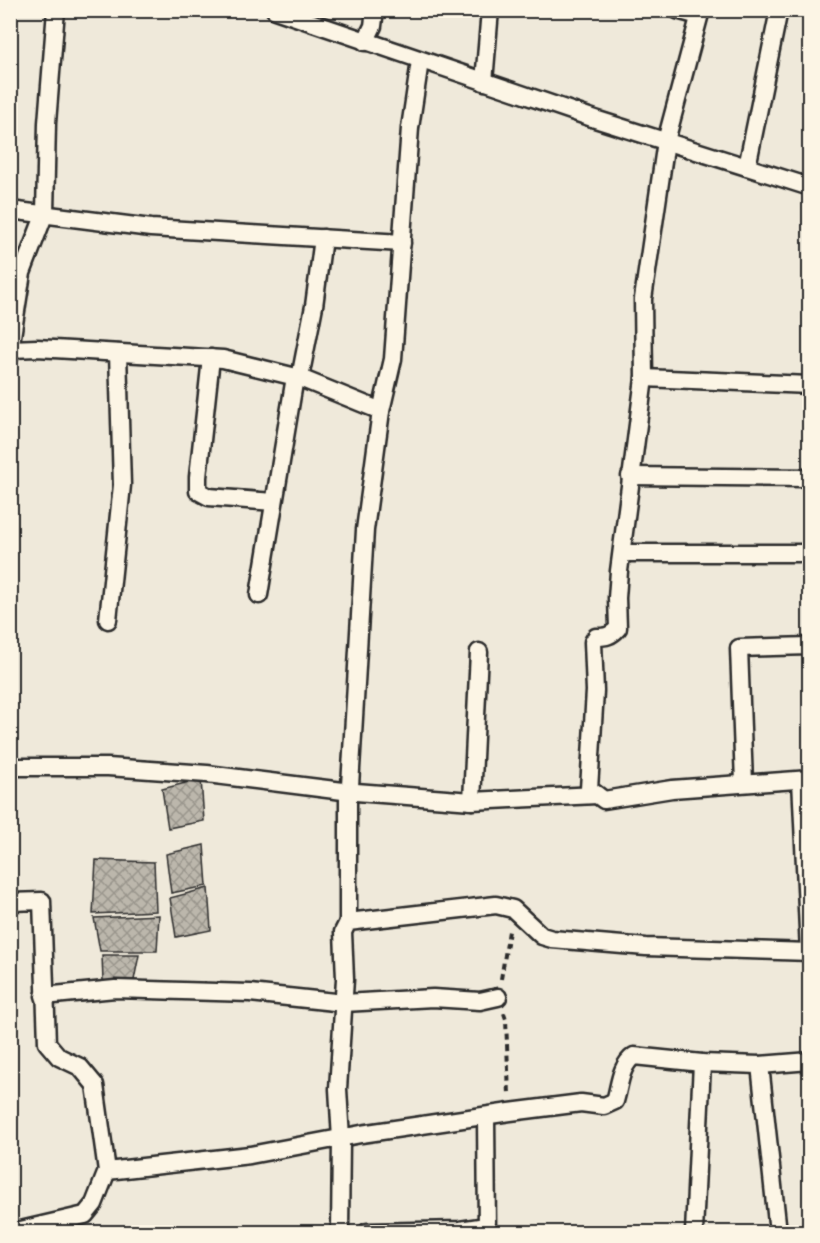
<svg xmlns="http://www.w3.org/2000/svg" width="820" height="1243" viewBox="0 0 820 1243" font-family="'Shantell Sans',sans-serif">
	<defs>
		<pattern id="building-cross-hatch" width="8" height="8" patternUnits="userSpaceOnUse" patternTransform="scale(1.5)"><rect width="8" height="8" fill="#bcb7ac"/><path d="M0 0l8 8M0 8l8-8" fill="none" stroke="#99958c"/></pattern>
	</defs>
	<rect width="100%" height="100%" fill="#efe9da"/>
	<filter id="ink" filterUnits="userSpaceOnUse"><feTurbulence type="fractalNoise" baseFrequency=".0167" numOctaves="2"/><feDisplacementMap in="SourceGraphic" scale="12" xChannelSelector="R" yChannelSelector="G"/><feConvolveMatrix kernelMatrix="1 2 1 2 8 2 1 2 1" color-interpolation-filters="sRGB"/></filter>
	<g filter="url(#ink)">
		<g fill="url(#building-cross-hatch)" stroke="#2b2b2b" stroke-width="1.5">
			<path d="M201,779L204,821L168,828L162,789Z"/>
			<path d="M204,845L207,886L171,893L166,854Z"/>
			<path d="M96,860L154,862L156,911L93,914Z"/>
			<path d="M208,888L211,930L176,937L170,898Z"/>
			<path d="M159,915L157,951H100L94,918Z"/>
			<path d="M102,955H139L134,980L103,981Z"/>
		</g>
		<g fill="none" stroke-linecap="round" stroke-linejoin="round">
			<g stroke="#2b2b2b" stroke-width="21">
				<g id="street">
					<path d="M275,10L595,119L810,187"/>
					<path d="M677,10L699,16"/>
					<path d="M701,10L666,141L643,299L644,378L619,571L617,598L618,628C611,636 606,637 596,637L593,642L595,691L589,789L604,800L672,789L810,779"/>
					<path d="M365,42L373,26L375,10"/>
					<path d="M484,82L490,10"/>
					<path d="M747,167L779,10"/>
					<path d="M10,210L151,228L402,243"/>
					<path d="M10,349L22,273L45,213L47,123L56,10"/>
					<path d="M10,355L11,349L37,348L223,359L300,378L381,411"/>
					<path d="M211,358L198,477V491L209,497L274,502"/>
					<path d="M300,378L314,306L323,238"/>
					<path d="M644,378L810,385"/>
					<path d="M630,476L810,478"/>
					<path d="M622,553H810"/>
					<path d="M259,595L295,377"/>
					<path d="M108,620L122,485L118,353"/>
					<path d="M10,767H108L207,774L343,791L472,801L597,795"/>
					<path d="M801,780L809,952"/>
					<path d="M744,783L739,648L810,646"/>
					<path d="M472,801L479,652"/>
					<path d="M10,902L42,901L47,1043L59,1057L80,1067L95,1085L107,1171L94,1204L85,1215L12,1232"/>
					<path d="M348,922V791L350,786L365,530L381,411L393,359L410,128L420,61"/>
					<path d="M44,996L115,989L250,993L344,1003L433,998L480,1001L498,997"/>
					<path d="M760,1065L778,1232"/>
					<path d="M486,1116L487,1232"/>
					<path d="M107,1171L250,1155L361,1134L510,1112L581,1103L604,1106L615,1101C620,1085 620,1066 634,1056L702,1063L760,1065L810,1061"/>
					<path d="M340,1232L341,1139L338,1089L345,979L343,932L348,922L496,905L513,909L542,936L552,939L646,947L810,952"/>
					<path d="M367,1232L460,1230L486,1226"/>
					<path d="M694,1232L702,1063"/>
				</g>
			</g>
			<g stroke="#2b2b2b" stroke-width="4" stroke-dasharray="6 4.5" stroke-linecap="butt">
				<path d="M501,979L509,931"/>
				<path d="M504,1013L506,1019L509,1095"/>
			</g>
			<use href="#street" stroke="#fcf5e5" stroke-width="16"/>
		</g>
	</g>
	<rect width="820" height="1243" fill="none" stroke="#fcf5e5" stroke-width="36"/>
	<rect x="18" y="18" width="784" height="1207" fill="none" stroke="#2b2b2b" stroke-width="2" filter="url(#ink)"/>
</svg>
